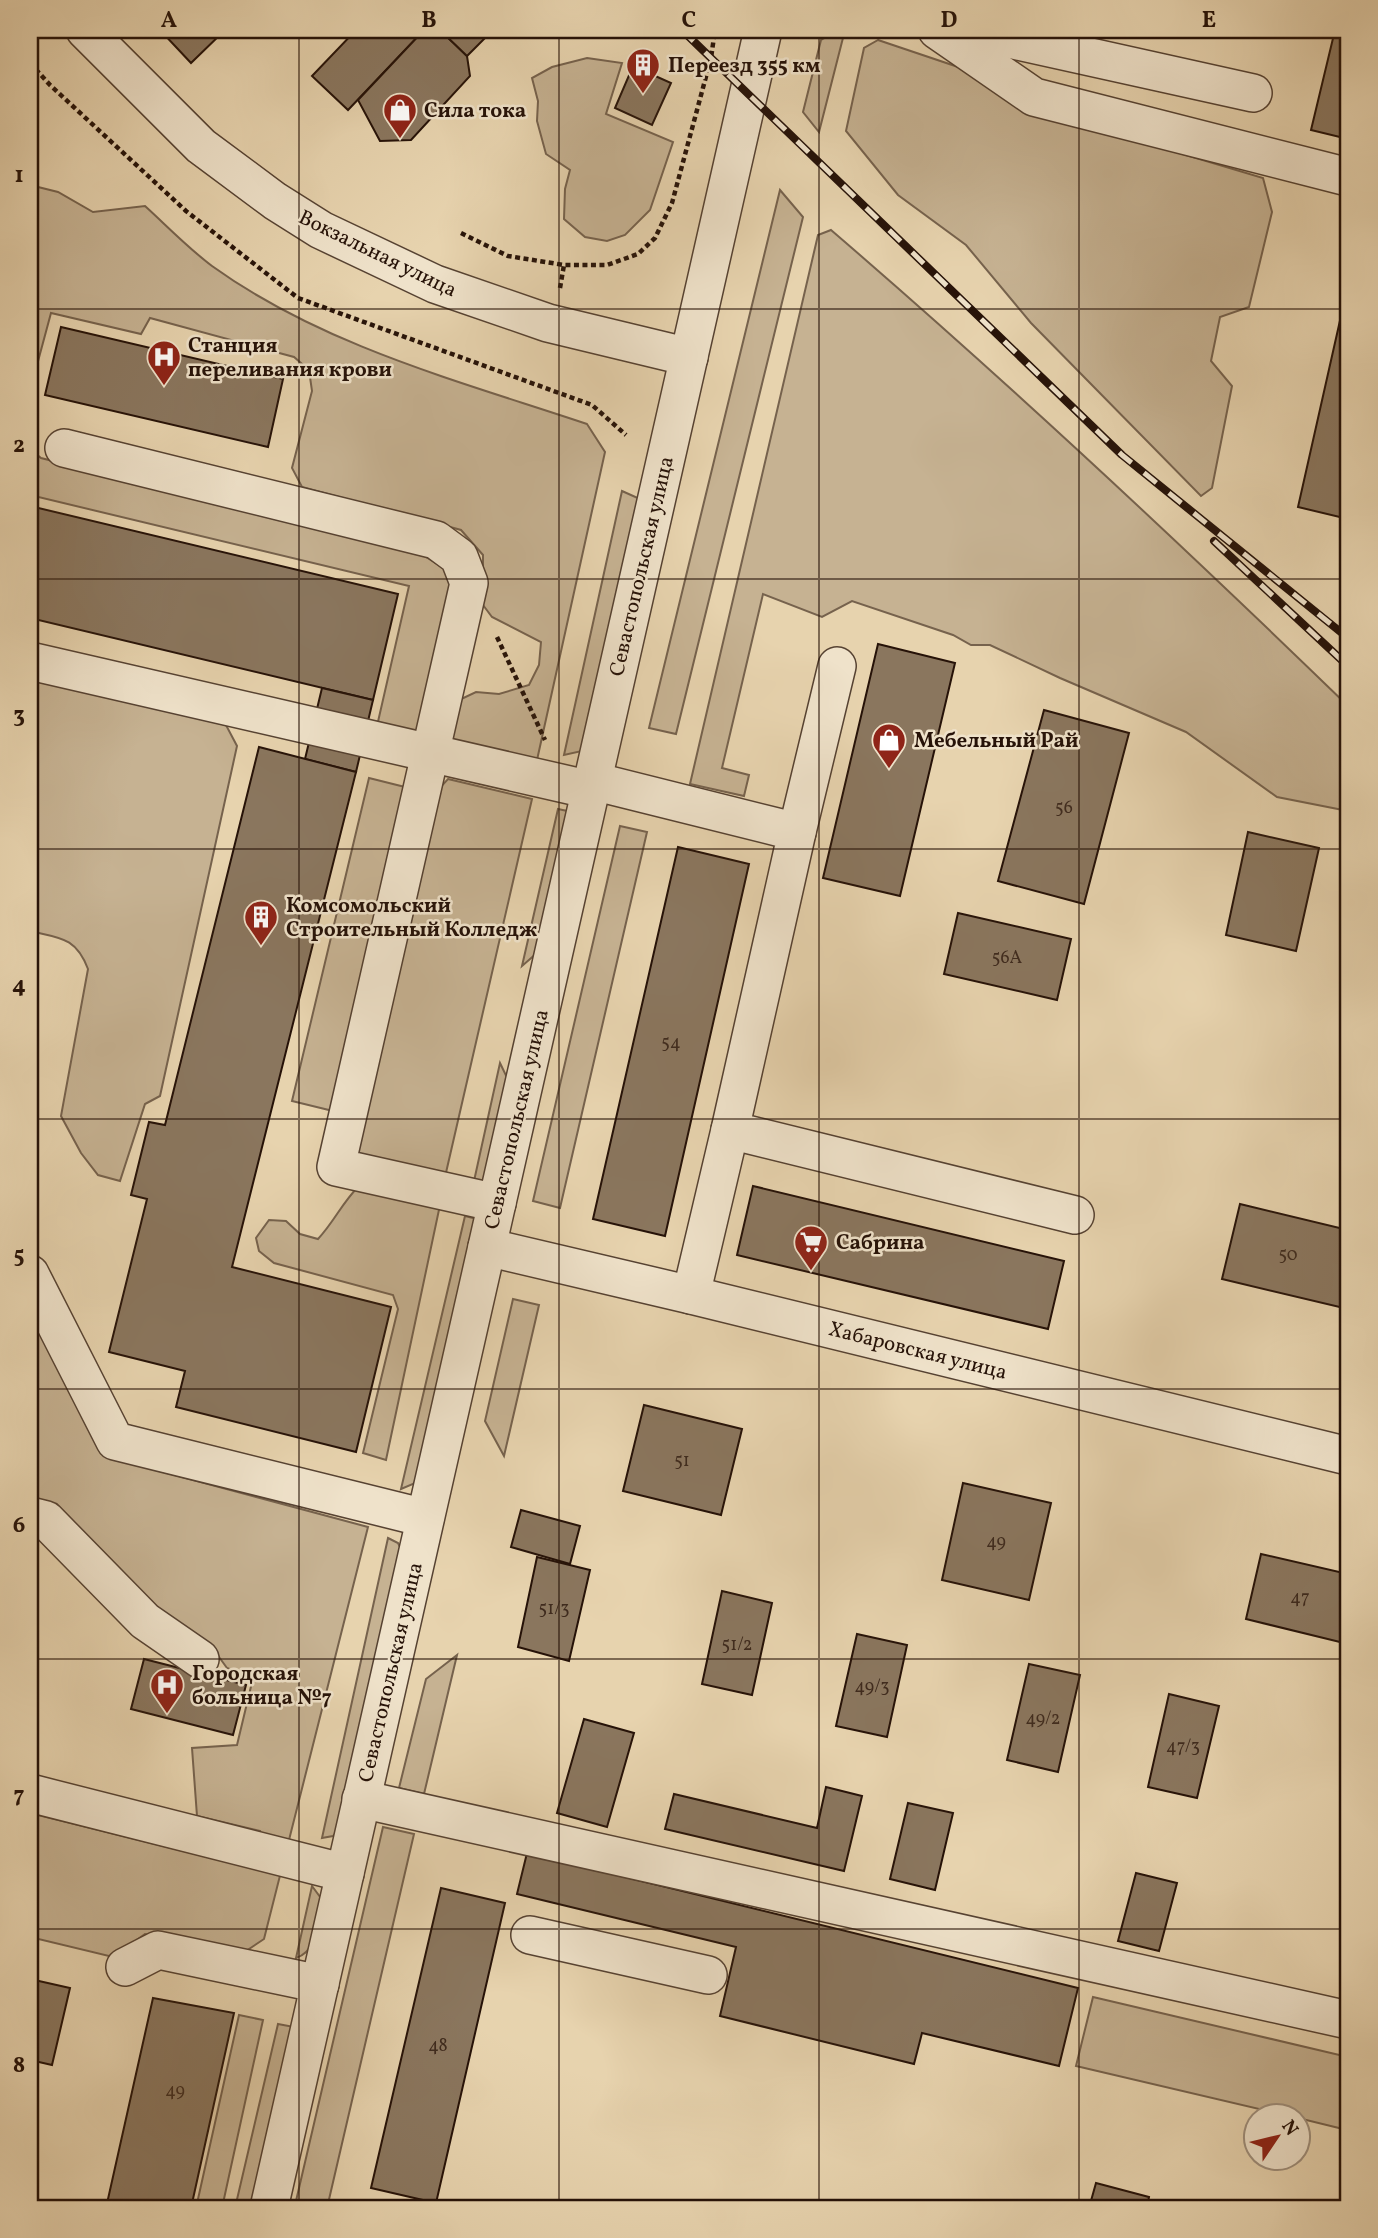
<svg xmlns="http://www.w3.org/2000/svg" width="1378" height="2238" viewBox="0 0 1378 2238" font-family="Vollkorn,serif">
	<rect width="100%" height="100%" fill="#e7d3ae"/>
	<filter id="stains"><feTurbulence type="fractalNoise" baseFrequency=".00286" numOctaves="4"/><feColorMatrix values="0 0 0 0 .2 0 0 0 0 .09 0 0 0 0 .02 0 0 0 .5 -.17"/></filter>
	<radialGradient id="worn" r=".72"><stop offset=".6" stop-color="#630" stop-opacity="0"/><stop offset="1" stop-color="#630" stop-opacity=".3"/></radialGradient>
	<g fill="#c6b292" stroke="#76624d" stroke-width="2">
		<path d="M839,30H845L819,132L803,112L821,40Z"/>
		<path d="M878,40L970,71L1015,104L1263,178L1272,212L1249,307L1220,317L1211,361L1232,386L1212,488L1201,496L1031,323L966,245L898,195L846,131L864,48Z"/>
		<path d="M587,58L622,63L606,114L673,142L650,210L625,235L607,241L585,237L564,219L565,189L570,170L546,154L537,121L538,101L532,78L552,67Z"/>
		<path d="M30,185L58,192L93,212L145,206C167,226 188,248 212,266C323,346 459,381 587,424L605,452L537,760L449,741L457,701L476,692L499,694L529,685L539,665L541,642L492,617L483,605V555L461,530L302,487L292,468L312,391L309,370L294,357L150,318L141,334L51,313L30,391Z"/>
		<path d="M780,190L803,217L676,734L649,728Z"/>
		<path d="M831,230C1009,383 1180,543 1348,706V811L1277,797L1186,732L1060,678L990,645H971L953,635L852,601L822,617L763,594L722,768L749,775L744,796L690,784L818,235Z"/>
		<path d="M30,449L41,458L420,553L446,570L453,595L419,737L377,726L409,586L30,495Z"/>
		<path d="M622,491L649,503L591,749L564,755Z"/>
		<path d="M30,678L226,725L237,746L160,1096L145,1104L120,1181L98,1175L81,1153L61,1116L88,969C76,937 60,938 30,931Z"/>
		<path d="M369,778L409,788L333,1111L292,1101Z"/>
		<path d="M448,779L532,799L445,1177L361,1158L355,1141L435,793Z"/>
		<path d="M558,809L577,813L545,946L522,966Z"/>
		<path d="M620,826L647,832L560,1208L533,1201Z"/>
		<path d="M500,1063L514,1092L494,1185L474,1181Z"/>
		<path d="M358,1187L440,1205L386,1460L363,1453L398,1309L393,1295L274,1263L259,1251L256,1238L269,1220L286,1221L300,1234L318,1239C334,1222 342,1203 358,1187Z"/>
		<path d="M465,1216L481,1220L423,1474L413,1484L401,1489Z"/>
		<path d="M513,1299L539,1305L504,1456L485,1421Z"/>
		<path d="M30,1316L111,1458L368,1527L264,1939L243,1953L145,1934L113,1957L30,1937V1813L252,1868L260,1831L197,1816L192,1748L237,1745L253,1678L227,1668L211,1646L147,1608L62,1519L30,1493Z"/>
		<path d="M388,1538L398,1543L403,1553L340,1829L333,1836L322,1838Z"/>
		<path d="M457,1655L424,1794L399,1788L426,1679Z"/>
		<path d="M383,1827L414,1834L327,2208L296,2201Z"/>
		<path d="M312,1886L323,1901C318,1921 318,1951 296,1958Z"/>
		<path d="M1093,1997L1348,2057V2106L1343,2129L1298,2118V2116L1285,2115L1076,2066Z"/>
		<path d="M239,2015L263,2020L222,2208H196Z"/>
		<path d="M278,2024L294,2027L252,2208H235Z"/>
	</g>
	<g fill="#8a765e" stroke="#261208" stroke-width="2">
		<path d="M160,30H225L191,63Z"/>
		<path d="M356,30H424L348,110L312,76Z"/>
		<path d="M424,30H440L467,56L470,76L411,140L380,141L358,100Z"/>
		<path d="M440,30H493L467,56Z"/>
		<path d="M1335,30H1348V139L1311,130Z"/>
		<path d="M633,66L671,83L652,125L615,108Z"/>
		<path d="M1348,285V519L1298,507Z"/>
		<path d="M61,327L283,379L268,447L45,395Z"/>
		<path d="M30,506L398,594L373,700L30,618Z"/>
		<path d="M878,644L955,663L900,896L823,878Z"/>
		<path d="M322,688L373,700L356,772L305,759Z"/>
		<path d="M1044,710L1129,733L1084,904L998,881Z"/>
		<path d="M259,747L356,772L232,1267L391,1307L356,1452L176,1407L185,1371L109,1352L147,1199L131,1195L149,1122L165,1125Z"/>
		<path d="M1248,832L1319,848L1296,951L1226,935Z"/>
		<path d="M678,847L749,864L665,1236L593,1219Z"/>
		<path d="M958,913L1071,939L1057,1000L944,974Z"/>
		<path d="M753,1186L1064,1261L1048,1329L737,1255Z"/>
		<path d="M1240,1204L1348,1230V1309L1222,1279Z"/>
		<path d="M644,1405L742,1429L721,1515L623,1491Z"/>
		<path d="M963,1483L1051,1503L1029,1600L942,1580Z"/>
		<path d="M521,1510L580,1526L570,1564L511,1547Z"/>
		<path d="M1261,1554L1348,1574V1644L1246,1619Z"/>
		<path d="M537,1557L590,1570L569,1661L518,1647Z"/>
		<path d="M722,1591L772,1603L752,1695L702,1684Z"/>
		<path d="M857,1634L907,1645L887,1737L836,1726Z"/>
		<path d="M144,1659L246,1685L233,1735L131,1709Z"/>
		<path d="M1029,1664L1080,1675L1058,1772L1007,1760Z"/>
		<path d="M1169,1694L1219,1706L1197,1798L1148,1787Z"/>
		<path d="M584,1719L634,1733L607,1827L557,1813Z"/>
		<path d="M826,1787L862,1796L844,1871L665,1829L674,1794L817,1828Z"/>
		<path d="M908,1803L953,1813L935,1890L890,1879Z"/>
		<path d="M527,1853L1078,1988L1059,2066L922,2033L914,2064L720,2016L736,1947L517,1894Z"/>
		<path d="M1136,1873L1177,1883L1159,1951L1118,1941Z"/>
		<path d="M441,1888L505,1903L436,2203L371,2188Z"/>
		<path d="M30,1979L70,1988L52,2065L30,2060Z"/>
		<path d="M153,1998L234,2013L191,2208H106Z"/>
		<path d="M1096,2183L1149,2197L1147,2208H1089Z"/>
	</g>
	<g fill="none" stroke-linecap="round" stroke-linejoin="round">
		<g stroke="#564232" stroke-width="40">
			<g id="minor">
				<path d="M85,30L201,146L275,201L321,230L435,284L548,323L689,357"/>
				<path d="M937,30L1034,97L1348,177"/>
				<path d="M959,44L1000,37L1253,93"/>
				<path d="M64,448L436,540L459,557L469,583L336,1167L497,1203"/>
				<path d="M30,661L591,790"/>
				<path d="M593,781L797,832L730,1130L1075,1215"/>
				<path d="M797,832L837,666"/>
				<path d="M487,1247L691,1295L1348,1456"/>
				<path d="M30,1274L115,1441L425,1518"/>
				<path d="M691,1295L730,1130"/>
				<path d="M30,1516L46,1520L145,1621L200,1659"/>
				<path d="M30,1793L345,1873"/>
				<path d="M361,1799L1348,2020"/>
				<path d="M530,1935L708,1975"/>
				<path d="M125,1967L158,1950L320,1984"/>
				<path d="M269,2208L763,30"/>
			</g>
		</g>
		<g stroke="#261208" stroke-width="4.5" stroke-dasharray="5 3.5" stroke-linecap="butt">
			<path d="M30,63L50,85L186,211L298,298L592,405L626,435"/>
			<path d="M461,233L508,256L564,265H607L638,254L655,238L672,203L711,58L715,30"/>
			<path d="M560,288L564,265"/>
			<path d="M497,637L545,740"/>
		</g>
		<use href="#minor" stroke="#efe2ca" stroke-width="37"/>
		<g stroke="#261208" stroke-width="8">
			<g id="rail">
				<path d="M682,30L1122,455L1348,638"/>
				<path d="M1214,541L1348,666"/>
			</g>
		</g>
		<use href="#rail" stroke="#efe2ca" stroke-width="5" stroke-dasharray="16" stroke-linecap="butt"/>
	</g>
	<path fill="none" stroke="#261208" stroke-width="2" stroke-opacity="0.55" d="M299,30V2208M559,30V2208M819,30V2208M1079,30V2208M30,309H1348M30,579H1348M30,849H1348M30,1119H1348M30,1389H1348M30,1659H1348M30,1929H1348"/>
	<defs>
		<g id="building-pin" transform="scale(1.75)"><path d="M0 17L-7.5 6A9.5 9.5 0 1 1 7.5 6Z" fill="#8f2418" stroke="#efe2ca"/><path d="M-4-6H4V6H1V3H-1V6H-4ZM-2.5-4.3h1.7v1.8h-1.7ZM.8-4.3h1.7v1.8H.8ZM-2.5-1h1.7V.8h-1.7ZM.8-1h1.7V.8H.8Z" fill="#fff"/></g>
		<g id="shop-pin" transform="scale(1.75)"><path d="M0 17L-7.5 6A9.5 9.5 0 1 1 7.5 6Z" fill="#8f2418" stroke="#efe2ca"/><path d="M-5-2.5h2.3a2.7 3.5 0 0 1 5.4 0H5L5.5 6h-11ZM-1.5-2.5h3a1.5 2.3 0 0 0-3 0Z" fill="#fff"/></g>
		<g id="hospital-pin" transform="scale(1.75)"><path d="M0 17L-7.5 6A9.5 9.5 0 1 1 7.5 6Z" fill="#8f2418" stroke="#efe2ca"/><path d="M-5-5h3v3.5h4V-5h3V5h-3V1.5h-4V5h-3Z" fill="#fff"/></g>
		<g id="supermarket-pin" transform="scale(1.75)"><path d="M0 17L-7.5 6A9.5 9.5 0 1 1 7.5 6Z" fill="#8f2418" stroke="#efe2ca"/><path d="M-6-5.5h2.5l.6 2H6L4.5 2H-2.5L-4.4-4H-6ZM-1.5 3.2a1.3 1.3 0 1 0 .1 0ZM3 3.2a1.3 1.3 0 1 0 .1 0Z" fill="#fff"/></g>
	</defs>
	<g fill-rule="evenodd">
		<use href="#building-pin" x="643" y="65"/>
		<use href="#shop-pin" x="400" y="110"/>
		<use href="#hospital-pin" x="164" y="357"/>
		<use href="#shop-pin" x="889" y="740"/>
		<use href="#building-pin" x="261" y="917"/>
		<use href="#supermarket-pin" x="811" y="1242"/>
		<use href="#hospital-pin" x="167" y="1685"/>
	</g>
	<g text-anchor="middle" stroke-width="5" stroke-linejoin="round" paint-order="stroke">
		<g font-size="18" fill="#3f2b1e">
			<text x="1064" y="813">56</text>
			<text x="1007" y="963">56А</text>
			<text x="671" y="1048">54</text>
			<text x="1288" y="1260">50</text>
			<text x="682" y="1466">51</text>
			<text x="996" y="1547">49</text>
			<text x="1300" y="1603">47</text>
			<text x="554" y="1614">51/3</text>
			<text x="737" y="1650">51/2</text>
			<text x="872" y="1692">49/3</text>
			<text x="1043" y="1724">49/2</text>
			<text x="1183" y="1752">47/3</text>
			<text x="438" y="2051">48</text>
			<text x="175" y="2096">49</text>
		</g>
		<g font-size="21" font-weight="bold" fill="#261208" stroke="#efe2ca" text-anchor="start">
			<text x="668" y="72">Переезд 355 км</text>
			<text x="424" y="117">Сила тока</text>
			<text x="188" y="352">Станция<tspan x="188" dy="24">переливания крови</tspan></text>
			<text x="914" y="747">Мебельный Рай</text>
			<text x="286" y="912">Комсомольский<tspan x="286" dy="24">Строительный Колледж</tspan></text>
			<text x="836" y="1249">Сабрина</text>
			<text x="192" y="1680">Городская<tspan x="192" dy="24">больница №7</tspan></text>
		</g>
		<g font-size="21" fill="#261208" stroke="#efe2ca">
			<text transform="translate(378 253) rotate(26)" y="7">Вокзальная улица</text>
			<text transform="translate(641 566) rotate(-77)" y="7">Севастопольская улица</text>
			<text transform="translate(516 1119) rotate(-77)" y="7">Севастопольская улица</text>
			<text transform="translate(918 1350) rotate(14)" y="7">Хабаровская улица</text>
			<text transform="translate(390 1672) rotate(-77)" y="7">Севастопольская улица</text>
		</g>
	</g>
	<rect width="1378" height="2238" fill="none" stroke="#e7d3ae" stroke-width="77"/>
	<g transform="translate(1277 2137) rotate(55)"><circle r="33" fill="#efe2ca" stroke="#9f8f7c" stroke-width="2"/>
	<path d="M0-5L12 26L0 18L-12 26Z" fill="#8f2418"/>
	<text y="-10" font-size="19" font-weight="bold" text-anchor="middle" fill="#261208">N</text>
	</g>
	<rect x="38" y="38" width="1302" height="2162" fill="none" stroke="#261208" stroke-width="2.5"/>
	<g font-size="23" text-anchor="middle" font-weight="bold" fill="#261208">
		<text x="169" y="27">A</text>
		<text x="429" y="27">B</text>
		<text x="689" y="27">C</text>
		<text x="949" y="27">D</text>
		<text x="1209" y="27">E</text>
		<text x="19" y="182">1</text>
		<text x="19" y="452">2</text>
		<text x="19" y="722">3</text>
		<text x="19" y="992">4</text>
		<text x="19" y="1262">5</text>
		<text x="19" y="1532">6</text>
		<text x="19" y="1802">7</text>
		<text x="19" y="2072">8</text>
	</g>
	<rect width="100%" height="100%" filter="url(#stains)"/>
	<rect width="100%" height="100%" fill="url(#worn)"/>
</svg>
